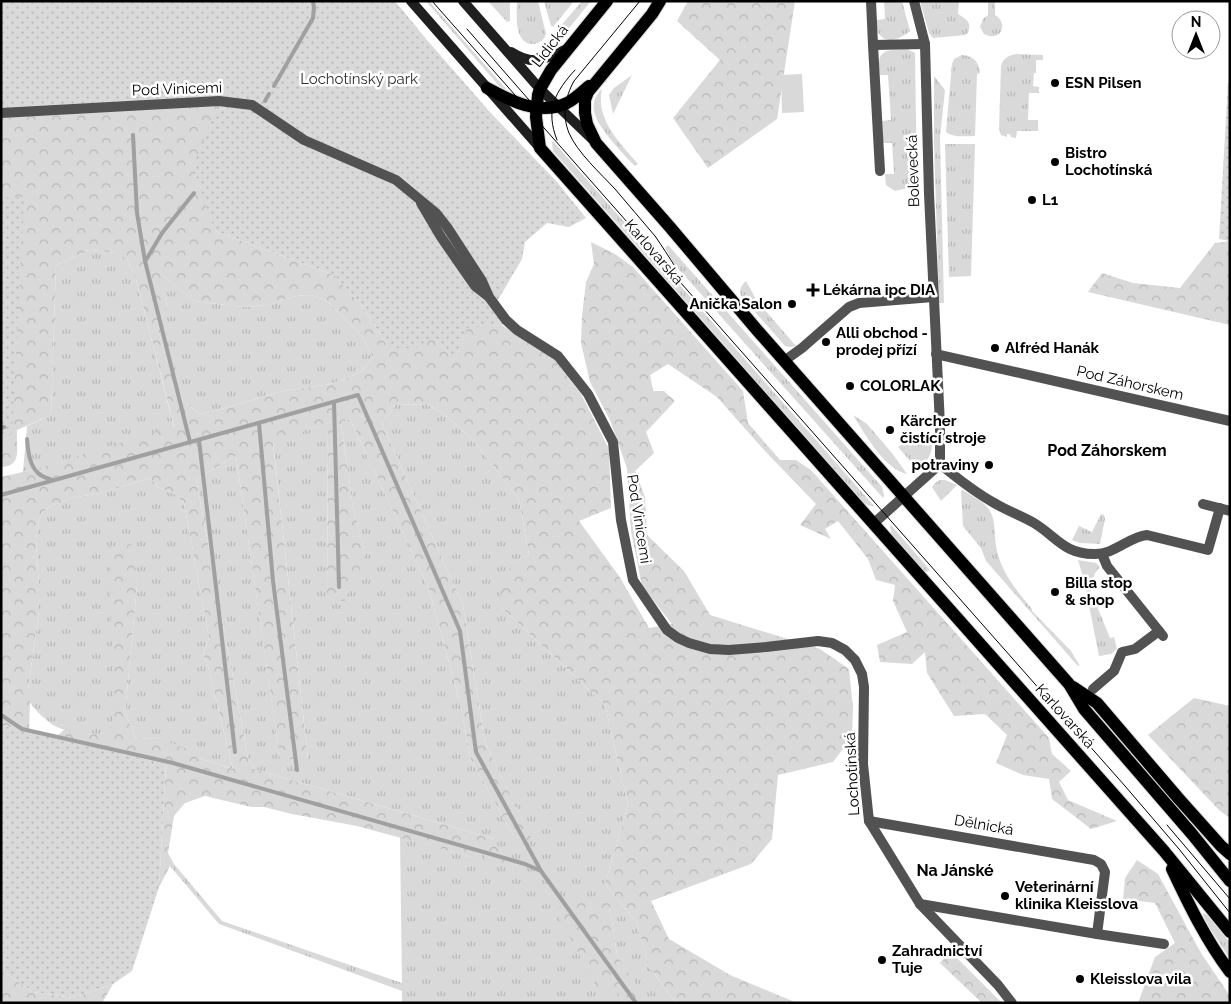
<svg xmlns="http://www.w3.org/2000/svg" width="1231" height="1004" viewBox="0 0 1231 1004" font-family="Raleway,sans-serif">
	<defs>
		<pattern id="grass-tufts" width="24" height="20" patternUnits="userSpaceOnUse" patternTransform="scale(1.25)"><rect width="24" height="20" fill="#d9d9d9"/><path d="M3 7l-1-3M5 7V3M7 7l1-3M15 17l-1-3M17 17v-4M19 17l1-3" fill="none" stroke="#b8b8b8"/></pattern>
		<pattern id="forest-crowns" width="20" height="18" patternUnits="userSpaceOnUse" patternTransform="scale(1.25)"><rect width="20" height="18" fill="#d9d9d9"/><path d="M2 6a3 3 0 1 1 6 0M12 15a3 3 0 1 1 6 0" fill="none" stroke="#b8b8b8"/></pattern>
		<pattern id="park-dots" width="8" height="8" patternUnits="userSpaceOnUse" patternTransform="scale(1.25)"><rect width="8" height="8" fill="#d9d9d9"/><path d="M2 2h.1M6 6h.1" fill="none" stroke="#b8b8b8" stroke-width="1.8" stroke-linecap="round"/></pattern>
	</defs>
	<rect width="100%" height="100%" fill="#fff"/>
	<g fill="url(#grass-tufts)">
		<path d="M426,1H429L506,89H504L499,86Z"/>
		<path d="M488,1H510V21L507,22Z"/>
		<path d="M517,1H538L546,34C544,40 540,43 534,44C513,44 517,15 517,1Z"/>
		<path d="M544,1H574L553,27L551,26Z"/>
		<path d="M582,1H591L562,37L558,32L559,28Z"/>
		<path d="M884,1H902L910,31C903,37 892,43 883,38C881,36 879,34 877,32L876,20L885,19Z"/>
		<path d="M920,1H959L958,14C967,20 972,22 968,33L965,35L933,38L929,33Z"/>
		<path d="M988,1H995V15C1010,24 1000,43 984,34L980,27L983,19L988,15Z"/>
		<path d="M907,49L915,53L917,186L895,191L886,185L885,174H894L892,143H883L882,121L891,120L888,75H880C876,50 884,50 907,49Z"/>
		<path d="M1016,54L1043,55V60H1036V73H1034L1033,86L1039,87V93H1029L1028,120H1038V131H1017L1016,138L1011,137L1010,134H1007V137L1001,135L999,129L1001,66C1003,58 1008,56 1016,54Z"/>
		<path d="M962,55C974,56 979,62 980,73L977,74L975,136C966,136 954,138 946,132L952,64L954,59Z"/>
		<path d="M632,75L613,114L609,95L614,88Z"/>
		<path d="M934,76L945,90L940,137L944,303H939L934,143Z"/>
		<path d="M602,89C595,119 620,143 638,164L635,166C624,155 596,126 594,111C592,103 596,94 602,89Z"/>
		<path d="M553,141L874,506H869L863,502L553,151L552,143Z"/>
		<path d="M945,144H975L971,276L949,277Z"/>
		<path d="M668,245L882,487L884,495L883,498L675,265L665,248Z"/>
		<path d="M91,250L117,253L127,259L136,279L174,427L52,465L23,472L27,426L51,415L56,265Z"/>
		<path d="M159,272L194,301L243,307L268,305L296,296L311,295L327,301L361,335L373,357L361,372L331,384L283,391L211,412L200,414L183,401L166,359L158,328L167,306Z"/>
		<path d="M746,281L757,301L796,346L790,347L785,346L741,296C739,289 741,286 746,281Z"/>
		<path d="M426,404L443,413L473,440L519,499L529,555L517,561L501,607L605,705L628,805L605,884L637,923L648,965L673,999L681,1003H648L644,998L617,955L609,900L618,993L625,1003H402V991L219,924L170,866L174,864L222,921L402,983L400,837L471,857L494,839L254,769L248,758L196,479L236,456L280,758L308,759L273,442L328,423L327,595L366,557L353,507L341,422L350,419L429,589L460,703L471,760L514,837L532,840L485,743L463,605L382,424L395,405Z"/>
		<path d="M853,415L867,424L892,453L907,474C884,469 865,434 853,415Z"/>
		<path d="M932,434C933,451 931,458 918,470L898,447L913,437Z"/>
		<path d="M150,478L159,488L175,494L184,503L209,638L203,654L208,666L233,769L199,758L160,739L136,738L125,713L138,575L113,725C111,727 110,729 108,731C97,739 66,732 55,726C46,721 31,707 28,698C27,696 28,693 28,690L39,611V586L36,540L39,519L43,512L49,507L72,498L101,493Z"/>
		<path d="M940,480H945L957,485L941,501L932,487L935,483Z"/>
		<path d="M963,490C972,496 985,502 990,511C996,521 994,535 996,546C1000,571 1016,590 1032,609V611L1071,651L1080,666L1077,665L986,561L981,548L963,526L961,491Z"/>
		<path d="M1101,514L1104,515L1105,519L1100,544L1080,543L1072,540L1079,526L1092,532Z"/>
		<path d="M891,525L930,570L925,573L892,535L890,527Z"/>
		<path d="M1078,560L1096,563L1100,567L1095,573L1090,589L1110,638L1114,637L1117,649L1111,654L1099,656L1084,580Z"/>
		<path d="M1202,913L1207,915L1230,943V959L1209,927Z"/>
	</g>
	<g fill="url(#forest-crowns)" fill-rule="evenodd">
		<path d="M688,1H795L777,119L708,168L673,118L720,60L677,21Z"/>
		<path d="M219,101L215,231L334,275L363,307L389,348L441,289L456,358L467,327L502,325L555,360L581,394L609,449L611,508L579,521L619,576L649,628L672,624L642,586L631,531L627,468L610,420L590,382L581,343L582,316L586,282L594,264L591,242L615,254L633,267L743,391L748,423L780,460H796L811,470L1049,738L1052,754L1071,771L1059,782L1068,800L1117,821L1091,829L1052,799L1049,779L1023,775L996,763L1007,735L985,714L954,716L927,673L925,652L912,664L880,662L877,645L907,632L893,601L895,585L876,580L868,559L838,521L825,529L831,539L800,525L816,504L764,450L717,397L668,364L650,375L653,391H664L675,401L646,432L654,453L635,471L645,497L647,535L684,571L710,615L820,649L849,669L853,707L852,737L833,762L778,775L772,839L751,864L651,901L669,939L730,975L797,1003H681L673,999L648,965L637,923L605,884L628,805L605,705L501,607L502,577L517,561L529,555L519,499L473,440L443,413L426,404L395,405L382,424L463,605L485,743L533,841L514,837L471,760L460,703L429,589L350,419L341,422L353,507L366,557L344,602L327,595L328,423L273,443L308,759H280L236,456L196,479L248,758L254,769L494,839L508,867L485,861L484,855L471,857L357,826L292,814L264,807H251L205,796L185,803L174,816L168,853L174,864L170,866L159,887L166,764L55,738L65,729C80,734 108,741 114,720L109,547L132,544L138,575L125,713L136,738L160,739L198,753L199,758L233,769L208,666L203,654L209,638L184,503L175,494L159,488L150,478L101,493L72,498L49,507L43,512L39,519L36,540L39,586V611L28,690V698L30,701L29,731L1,726V530L2,514H1V477L36,469L174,426L136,279L127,259L116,253L91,250L56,265L51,415L17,430C16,446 23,467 1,467V113ZM160,273L194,301L242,307L268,305L296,296L311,295L327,301L361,335L373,357L361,372L331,384L283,391L211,412L200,414L183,401L166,359L158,328L167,306Z"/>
		<path d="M1230,241V325L1088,292L1102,273L1133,283L1180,288L1215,243Z"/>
		<path d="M1194,698L1230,706V818L1219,810L1148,735Z"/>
		<path d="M1137,860L1158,874L1201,953L1230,996V1003H1138L1155,957L1175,943L1155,903L1123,899L1125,878Z"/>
		<path d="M578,895L609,900L617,955L648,1003H625L618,993L599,991L555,910Z"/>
		<path d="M951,952L1002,1003H982L940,963Z"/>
		<path d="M1,970L33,992L73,998L113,984L102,1003H1Z"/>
	</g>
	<g fill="url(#park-dots)">
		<path d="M1,1H395L427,40L489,111L557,182L586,218L569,227L547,223L525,242L522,259L495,305L506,320L502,325L467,328L456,358L435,338L429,339L416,348H389L363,307L334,275L215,231L193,167L219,101L1,113Z"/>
		<path d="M1228,83H1230V241L1219,239Z"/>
		<path d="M24,197L12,433L1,437V198Z"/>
		<path d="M1,726L15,728L166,764L159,887L132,971L113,984L73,998L33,992L1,970Z"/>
	</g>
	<path fill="#d9d9d9" d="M802,74L804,112L782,113L781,75Z"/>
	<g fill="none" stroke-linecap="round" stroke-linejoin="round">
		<g stroke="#a0a0a0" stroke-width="4">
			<path d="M274,86L313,18L314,8L313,1"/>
			<path d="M265,101L269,94"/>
			<path d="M133,135L137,213L145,261L190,442"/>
			<path d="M146,260L162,233L194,193"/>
			<path d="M334,402L339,587"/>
			<path d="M259,423L273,581L297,770"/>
			<path d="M1,428L4,427"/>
			<path d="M27,439C28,450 29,465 38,473C42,477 47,478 52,480"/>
			<path d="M199,440L235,752"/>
			<path d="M1,495L358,395L460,631L476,752L541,871"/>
			<path d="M1,715L22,729L173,763L525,864L541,871L636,1003"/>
		</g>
		<g stroke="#dbdbdb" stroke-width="14">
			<g id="primary">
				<path d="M607,1L551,70L540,89L538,95L536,117L540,148L1164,851L1230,932"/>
				<path d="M660,1L652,14L588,92L585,100V113L587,124L596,143L669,226L757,330L1069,684L1084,709L1192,834L1230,881"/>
				<path d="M487,88C511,101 539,116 567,103C575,99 582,92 589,86"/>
				<path d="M1073,687L1097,703L1179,799L1221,846L1230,854"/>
				<path d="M1172,869C1189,905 1206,940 1230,972"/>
			</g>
		</g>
		<g stroke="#525252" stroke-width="10">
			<path d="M871,1L873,45L925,44"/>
			<path d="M914,1L925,44L929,194L940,425V464C958,479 976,493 996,504C1008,511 1022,516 1034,523C1057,537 1064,554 1094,554C1114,555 1128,537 1147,535L1208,550L1220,508"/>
			<path d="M873,45L880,171"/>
			<path d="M1,113L219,101L252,105L304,140L396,180L436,213L447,227L482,281L489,297L506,320L517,330L558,356L588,394L613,442L621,520L633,580L667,630L678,638L689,643L710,649L729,650L766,647L818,641L832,643L845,650L855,660L862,674L864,687L863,764L869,821L920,904L998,985L1012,1003"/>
			<path d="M421,203L441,237L475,286L488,296"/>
			<path d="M936,354L1230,421"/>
			<path d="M784,361L802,348L849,307L859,303L933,297"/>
			<path d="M1203,504L1230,511"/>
			<path d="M873,524L940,464"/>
			<path d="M1102,554L1107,566L1163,636"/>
			<path d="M1093,689L1114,671L1122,652L1135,649L1159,631"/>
			<path d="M869,821L1094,860L1101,864L1105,872L1097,934L920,904"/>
			<path d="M1097,934L1164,944"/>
		</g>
		<g stroke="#1f1f1f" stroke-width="10">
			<path d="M411,1L540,148"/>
			<path d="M463,1L540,89L592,139"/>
			<path d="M511,52C535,67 543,59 567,49"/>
		</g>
		<use href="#primary" stroke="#000" stroke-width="12"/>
		<g stroke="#000" stroke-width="1">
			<path d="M432,1L1125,786L1179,849L1230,913"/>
			<path d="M640,1L574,81C565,97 562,116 569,133C577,152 601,174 615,189C628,205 642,220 655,236C662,246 669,257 676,268"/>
			<path d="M467,29L536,108"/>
			<path d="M557,140C545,110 555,92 575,70"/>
			<path d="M1167,825L1230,899"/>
		</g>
	</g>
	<g fill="#000" stroke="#fff" stroke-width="2">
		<circle cx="1055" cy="83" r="5"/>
		<circle cx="1055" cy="162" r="5"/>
		<circle cx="1032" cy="200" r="5"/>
		<path d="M810.5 282.5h5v5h5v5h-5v5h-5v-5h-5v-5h5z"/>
		<circle cx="792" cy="304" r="5"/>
		<circle cx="826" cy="342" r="5"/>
		<circle cx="995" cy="348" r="5"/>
		<circle cx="850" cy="386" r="5"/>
		<circle cx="890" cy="430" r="5"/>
		<circle cx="989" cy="465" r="5"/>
		<circle cx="1055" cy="592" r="5"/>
		<circle cx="1005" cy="896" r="5"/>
		<circle cx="882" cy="960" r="5"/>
		<circle cx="1080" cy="979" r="5"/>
	</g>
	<g text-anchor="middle" stroke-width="5" stroke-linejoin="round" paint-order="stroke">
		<g font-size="15" fill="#000" stroke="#fff">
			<text transform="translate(550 46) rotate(-52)" y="5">Lidická</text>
			<text transform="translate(177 89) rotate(-2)" y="5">Pod Vinicemi</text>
			<text transform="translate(913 171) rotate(-92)" y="5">Bolevecká</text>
			<text transform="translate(654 252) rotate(49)" y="5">Karlovarská</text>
			<text transform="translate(1130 383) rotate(13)" y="5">Pod Záhorskem</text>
			<text transform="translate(639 519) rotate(81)" y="5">Pod Vinicemi</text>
			<text transform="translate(1065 716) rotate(48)" y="5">Karlovarská</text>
			<text transform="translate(852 774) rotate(-93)" y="5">Lochotínská</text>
			<text transform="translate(984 825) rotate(10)" y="5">Dělnická</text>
		</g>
		<g font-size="15" fill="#303030" stroke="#fff">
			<text x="359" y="84">Lochotínský park</text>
		</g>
		<g font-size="15" font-weight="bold" fill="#000" stroke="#fff" text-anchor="start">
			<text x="1065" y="88">ESN Pilsen</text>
			<text x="1065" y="158">Bistro<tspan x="1065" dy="17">Lochotínská</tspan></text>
			<text x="1042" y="205">L1</text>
			<text x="823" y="295">Lékárna ipc DIA</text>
			<text x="782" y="309" text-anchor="end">Anička Salon</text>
			<text x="836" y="338">Alli obchod -<tspan x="836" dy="17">prodej přízí</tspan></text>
			<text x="1005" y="353">Alfréd Hanák</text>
			<text x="860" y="391">COLORLAK</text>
			<text x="900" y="426">Kärcher<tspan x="900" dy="17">čistící stroje</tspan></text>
			<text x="979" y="470" text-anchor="end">potraviny</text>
			<text x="1065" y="588">Billa stop<tspan x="1065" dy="17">&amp; shop</tspan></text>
			<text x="1015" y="892">Veterinární<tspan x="1015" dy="17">klinika Kleisslova</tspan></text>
			<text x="892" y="956">Zahradnictví<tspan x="892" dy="17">Tuje</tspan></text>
			<text x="1090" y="984">Kleisslova vila</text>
		</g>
		<g font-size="16" font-weight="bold" fill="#000" stroke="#fff">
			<text x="1107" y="456">Pod Záhorskem</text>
			<text x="955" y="876">Na Jánské</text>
		</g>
	</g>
	<rect width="1231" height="1004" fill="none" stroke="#000000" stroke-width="5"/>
	<g transform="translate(1196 35)"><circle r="24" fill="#ffffff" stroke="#999999"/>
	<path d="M0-4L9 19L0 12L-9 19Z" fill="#000000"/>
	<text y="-8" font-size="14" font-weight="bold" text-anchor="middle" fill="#000000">N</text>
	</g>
</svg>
